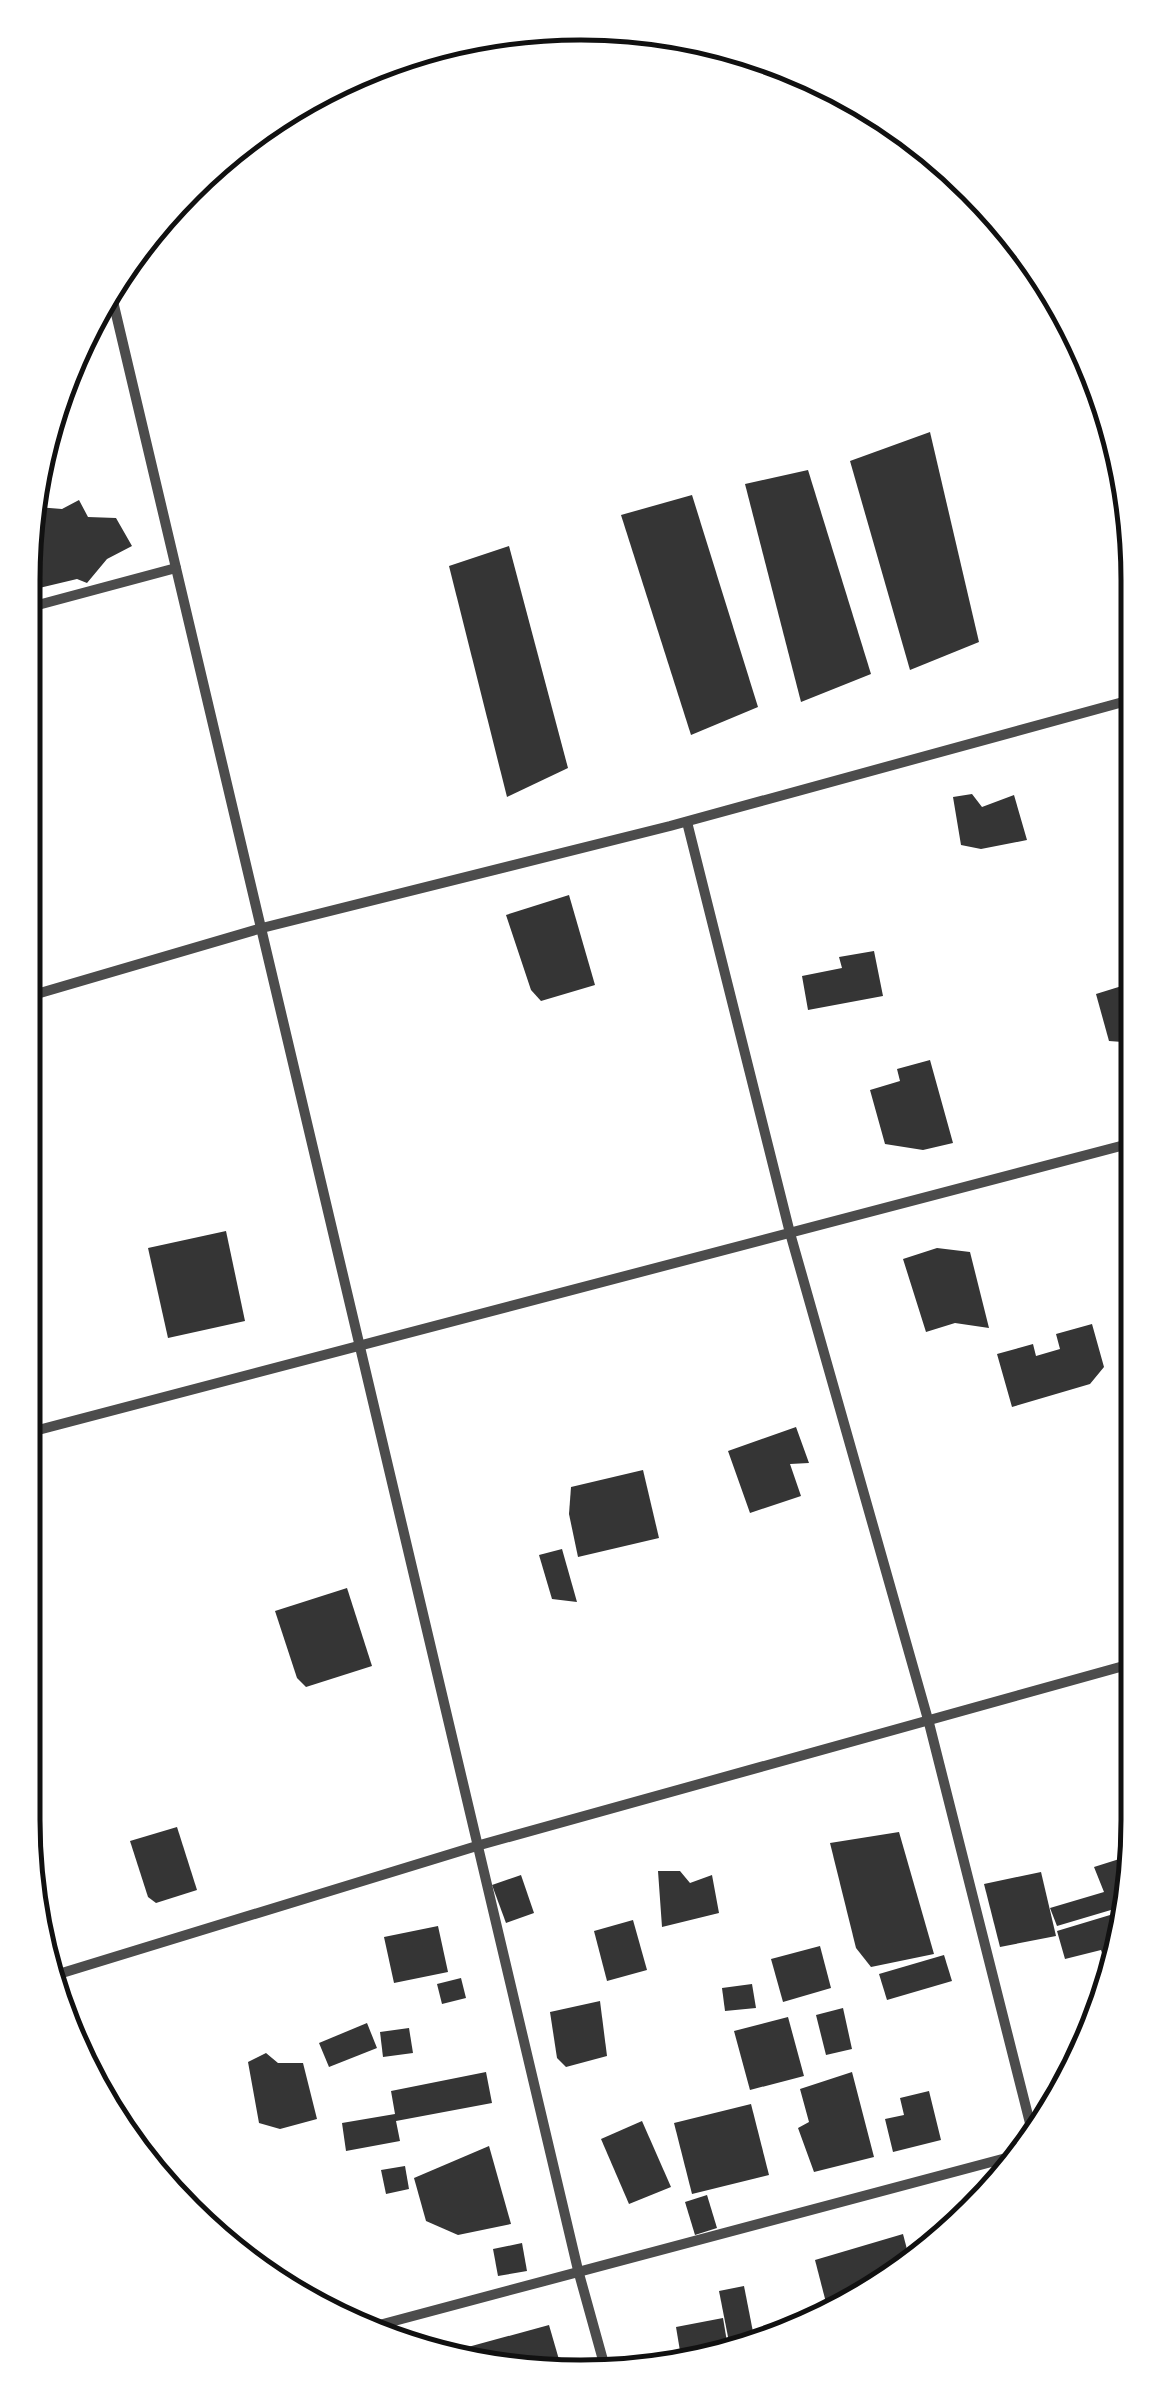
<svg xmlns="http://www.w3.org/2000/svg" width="1161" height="2400" viewBox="0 0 1161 2400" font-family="'IBM Plex Serif',serif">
	<rect width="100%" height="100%" fill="#fff"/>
	<g fill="#353535">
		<path d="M930,432L979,642L910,670L850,461Z"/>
		<path d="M808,470L871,674L801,702L745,484Z"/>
		<path d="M692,495L758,707L691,735L621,515Z"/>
		<path d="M79,500L88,517L116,518L132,546L107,559L87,583L77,579L35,589L25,566L37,507L62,509Z"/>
		<path d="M509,546L568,768L507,797L449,566Z"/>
		<path d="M972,794L982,807L1014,795L1027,840L981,849L961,845L953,797Z"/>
		<path d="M569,895L595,985L541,1001L531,990L506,915Z"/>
		<path d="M874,951L883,996L808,1010L802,976L842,968L839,957Z"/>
		<path d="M1125,985L1136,1020V1043L1109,1041L1096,994Z"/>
		<path d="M930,1060L953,1143L923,1150L885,1144L870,1090L900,1081L897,1069Z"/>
		<path d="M226,1231L245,1321L168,1338L148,1248Z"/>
		<path d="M937,1248L970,1252L989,1328L955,1323L926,1332L903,1259Z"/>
		<path d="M1092,1324L1104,1367L1090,1384L1012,1407L997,1354L1033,1344L1036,1356L1060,1349L1056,1334Z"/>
		<path d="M796,1427L809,1463L790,1464L801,1496L750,1513L728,1451Z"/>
		<path d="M643,1470L659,1538L578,1557L569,1514L571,1487Z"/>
		<path d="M562,1549L577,1602L552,1599L539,1555Z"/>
		<path d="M347,1588L372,1666L306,1687L297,1678L275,1611Z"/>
		<path d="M177,1827L197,1890L156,1903L148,1897L130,1841Z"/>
		<path d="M899,1832L934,1954L871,1967L856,1948L830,1843Z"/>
		<path d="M1132,1855L1121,1907L1057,1926L1050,1908L1104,1892L1094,1867Z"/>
		<path d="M658,1871H680L690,1883L712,1875L719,1913L662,1927Z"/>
		<path d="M1041,1872L1056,1936L1000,1947L984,1884Z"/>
		<path d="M521,1875L534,1913L506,1923L492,1885Z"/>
		<path d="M1120,1912L1108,1970L1101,1950L1065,1959L1057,1931Z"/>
		<path d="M633,1920L647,1970L607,1981L594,1931Z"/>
		<path d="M438,1926L448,1972L394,1983L384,1937Z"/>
		<path d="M820,1946L831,1988L783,2002L771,1959Z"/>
		<path d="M944,1955L952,1981L887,2000L879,1974Z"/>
		<path d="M461,1978L466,1998L442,2004L437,1984Z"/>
		<path d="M752,1984L756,2008L725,2011L722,1988Z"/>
		<path d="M600,2001L607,2056L566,2067L557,2058L550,2012Z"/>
		<path d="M843,2008L852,2049L826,2055L816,2015Z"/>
		<path d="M788,2017L804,2076L750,2090L734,2031Z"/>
		<path d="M367,2023L377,2048L329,2067L319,2043Z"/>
		<path d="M409,2028L413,2053L383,2057L380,2032Z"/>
		<path d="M266,2053L278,2063H303L317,2119L280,2129L259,2123L248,2062Z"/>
		<path d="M486,2072L492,2103L396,2121L400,2141L346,2151L342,2123L395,2114L391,2091Z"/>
		<path d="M852,2072L874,2157L814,2172L798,2128L809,2122L800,2089Z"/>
		<path d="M929,2091L941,2140L893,2152L885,2119L904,2115L900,2098Z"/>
		<path d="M751,2104L769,2175L692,2194L674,2123Z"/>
		<path d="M642,2121L671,2187L629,2204L601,2139Z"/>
		<path d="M489,2146L511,2224L458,2235L426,2221L414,2178Z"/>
		<path d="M405,2166L409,2189L386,2194L381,2170Z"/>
		<path d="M707,2195L717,2228L695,2235L685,2202Z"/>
		<path d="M903,2234L909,2257L830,2318L815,2260Z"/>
		<path d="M522,2243L527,2271L498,2276L493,2249Z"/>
		<path d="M744,2286L754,2337L729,2342L719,2291Z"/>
		<path d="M723,2318L727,2342L680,2351L676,2327Z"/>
		<path d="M549,2325L562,2370L461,2363L457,2350Z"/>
	</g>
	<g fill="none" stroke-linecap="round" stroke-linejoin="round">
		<g stroke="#4c4c4c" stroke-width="10">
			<path d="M112,297L578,2270L606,2371"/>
			<path d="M23,609L176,568"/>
			<path d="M687,822L790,1233L929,1723L1033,2135"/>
			<path d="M23,998L262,928L670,826L1134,699"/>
			<path d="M23,1434L1136,1142"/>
			<path d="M49,1977L480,1845L1138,1662"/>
			<path d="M368,2328L1021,2154"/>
		</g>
	</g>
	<path d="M0 0H1161V2400H0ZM580 40H581A540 540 0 0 1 1121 580V1820A540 540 0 0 1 581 2360H580A540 540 0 0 1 40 1820V580A540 540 0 0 1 580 40Z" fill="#fff" fill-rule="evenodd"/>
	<path fill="none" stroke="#111" stroke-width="5" d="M580 40H581A540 540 0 0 1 1121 580V1820A540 540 0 0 1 581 2360H580A540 540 0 0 1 40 1820V580A540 540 0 0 1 580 40Z"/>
</svg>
